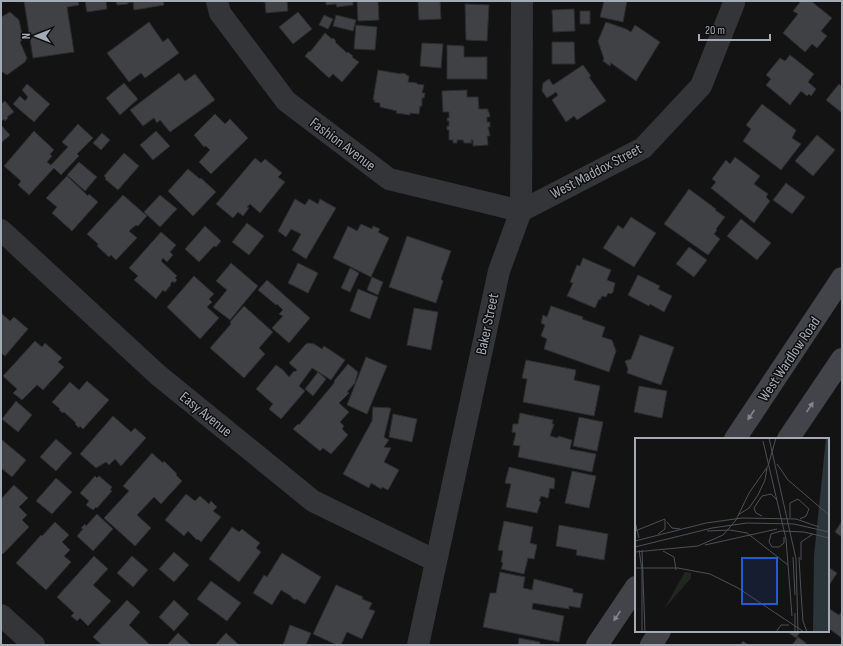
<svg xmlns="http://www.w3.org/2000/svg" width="843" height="646" viewBox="0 0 843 646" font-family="'Sofia Sans Condensed',sans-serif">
	<rect width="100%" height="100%" fill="#131314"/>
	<g fill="#3f4144" stroke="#2d2d30">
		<path d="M24,1H78L79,5L67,7L74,52L33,58Z"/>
		<path d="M85,1H106L107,9L87,12Z"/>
		<path d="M116,1H163L164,5L134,10L133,2L127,3L128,4L117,5Z"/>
		<path d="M263,1H287L288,11L266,13L265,2H263Z"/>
		<path d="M326,1H353V5L337,7L336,4L326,5Z"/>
		<path d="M357,1H378L379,20L358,21Z"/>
		<path d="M418,1H440L441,19L419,20Z"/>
		<path d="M604,1H627L623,22L600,17Z"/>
		<path d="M801,1H811L832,18L821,31L827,36L817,48L812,44L805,52L783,33L798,14L793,11Z"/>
		<path d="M465,4L489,5L487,41L466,40Z"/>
		<path d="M574,9L575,31L553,32L552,10Z"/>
		<rect x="580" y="11" width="10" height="13"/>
		<path d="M10,12L19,20L23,39L20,42L27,58L25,62L7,75L1,71V17Z"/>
		<path d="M298,12L312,29L293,44L279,27Z"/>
		<path d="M324,15L333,19L328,29L319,25Z"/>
		<path d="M336,15L356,20L353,31L333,26Z"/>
		<path d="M149,22L163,42L168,38L179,53L145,78L141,73L129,82L107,53Z"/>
		<path d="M606,22L626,29L631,32L635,25L660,42L636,81L611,63L610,66L603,61L604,59L598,41Z"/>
		<path d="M356,25L377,27L375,50L354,49Z"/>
		<path d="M325,33L332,39L333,38L336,41L335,42L347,53L348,52L353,56L352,57L359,62L342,82L333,74L329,78L305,56L309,51L310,52Z"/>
		<path d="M552,42H574L575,64H552Z"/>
		<path d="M422,43L443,44L441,68L420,66Z"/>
		<path d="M447,45L464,46V57H487V79H447Z"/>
		<path d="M790,55L814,74L808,82L816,89L811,96L809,94L807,96L801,91L790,105L766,85L771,79L766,75L780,58L785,61Z"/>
		<path d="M583,65L591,76L589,77L606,101L577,120L574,116L566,122L552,100L558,95L556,92L547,98L542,91L543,83L549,79L553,85Z"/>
		<path d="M378,70L401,74V73L406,74V75L409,76L408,82L417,83V84L424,85L422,93H425L424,98H422V106H420L419,114L410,113V115L396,113L397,111L380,107V103L374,102L375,100H373Z"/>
		<path d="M179,73L185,81L195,74L215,100L170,132L160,120L157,123L154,118L143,126L130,110Z"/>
		<path d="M124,83L138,99L120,115L106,98Z"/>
		<path d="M27,84L50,104L34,122L13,104L20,96L25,101L28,97L22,90Z"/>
		<path d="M839,84L842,87V113L826,100Z"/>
		<path d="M467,90V97H478L479,109H488V112H489L490,117H487V122H490V127H488L490,136H487L488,145L473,146V140H471L472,143H464L463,140H457V143H453V140H449V130H447V126H449V121H447V118H449V112H443L442,91Z"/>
		<path d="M5,101L14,112L7,117L8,118L5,121L4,119L1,122V104Z"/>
		<path d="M762,104L796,130L792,138L801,144L781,170L743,141L751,129L746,125Z"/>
		<path d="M215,114L225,124L230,119L248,138L211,174L199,162L210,150L206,146L204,147L194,135Z"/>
		<path d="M78,124L93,138L77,154L79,156L61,175L54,168L29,195L18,185L21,181L4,166L34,131L54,150L50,154L52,156L47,162L51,165L68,147L62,142Z"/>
		<path d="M1,125L10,135L1,143Z"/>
		<path d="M156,131L170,146L153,160L140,145Z"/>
		<path d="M102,133L110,140L101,150L93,143Z"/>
		<path d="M817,135L835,150L813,176L795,161Z"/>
		<path d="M124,153L139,166L118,190L105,179L106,178L104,176Z"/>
		<path d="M735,157L760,176L754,184L768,194L766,197L770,201L754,223L711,188L716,182L712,179L726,160L730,164Z"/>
		<path d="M255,158L261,163L265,159L282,173L278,177L285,182L260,213L250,204L247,207L249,208L243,216L238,212L233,218L216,204Z"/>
		<path d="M79,162L97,177L85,191L67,175Z"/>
		<path d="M188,169L200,179L201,178L216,192L193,216L168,191Z"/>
		<path d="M67,176L88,196L89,194L98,202L72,231L52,213L57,207L46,198Z"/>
		<path d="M786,183L805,197L792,214L773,200Z"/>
		<path d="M689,189L716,209L715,210L725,217L716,229L717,230L714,234L720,239L708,255L664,224Z"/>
		<path d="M123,195L147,216L138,226L136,225L129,231L137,238L116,260L111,255L109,257L97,246L98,244L87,234Z"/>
		<path d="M160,195L177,209L160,227L144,212Z"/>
		<path d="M295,199L305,205L309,199L318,204L320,199L336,208L306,259L292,250L301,234L291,229L286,237L278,231Z"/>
		<path d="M631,217L656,233L634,267L603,248L618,225L623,229Z"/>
		<path d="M741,219L771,243L757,260L727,236Z"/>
		<path d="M247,223L264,236L249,255L232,242Z"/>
		<path d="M361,224L372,229L373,226L380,229L378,232L389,238L371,277L333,258L348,226L357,231Z"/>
		<path d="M205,226L221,241L216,247L214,246L199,262L185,249Z"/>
		<path d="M161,232L176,245L170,252L173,255L167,262L163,258L161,261L177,276L175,278L177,280L174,283L173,281L170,284L171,285L165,292L163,290L156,299L134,280L138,276L129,268Z"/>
		<path d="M407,236L451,251L441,279L443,281L436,303L389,287Z"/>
		<path d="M689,247L707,260L694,277L676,264Z"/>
		<path d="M583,258L611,270L607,280L615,283L613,292L611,294L608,293L606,297L602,296L600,300L599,299L595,308L567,296L573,283L570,282L577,265L580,266Z"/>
		<path d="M231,263L258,286L230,320L213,307L227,290L216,281Z"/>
		<path d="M298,263L318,273L308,293L288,283Z"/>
		<path d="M350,268L359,273L350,292L341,288Z"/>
		<path d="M638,275L660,286L658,289L672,296L664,312L650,304L649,306L628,295Z"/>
		<path d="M194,276L214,294L209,299L212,302L207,307L219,318L200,339L167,307Z"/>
		<path d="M372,277L383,282L378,295L367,290Z"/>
		<path d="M267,280L310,318L289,343L272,328L283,316L279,314L283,310L277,304L276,305L258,290Z"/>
		<path d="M358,289L378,297L370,319L350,311Z"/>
		<path d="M244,306L273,332L259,348L265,354L244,378L210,348L231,324L230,322Z"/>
		<path d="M551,306L583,317L582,319L605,327L602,337L612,340L616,351L609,372L544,349L547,339L541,336L545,325L541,323L543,315L547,317Z"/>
		<path d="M414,308L438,312L431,350L407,345Z"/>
		<path d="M1,313L10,321L14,317L28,329L5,356L1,353Z"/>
		<path d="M640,335L674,347L661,385L627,373L628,369L625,361L631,359Z"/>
		<path d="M35,341L42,347L45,343L62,358L58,362L64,367L43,390L37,385L22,400L13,393L17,389L3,376Z"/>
		<path d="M309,343L314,344L322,349L324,346L345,360L331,380L312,368L299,386L305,391L281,419L269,409L273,404L256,389L276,365L283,370L289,377L294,371L295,372L297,370L289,363L306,344Z"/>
		<path d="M366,357L387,366L367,414L347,405Z"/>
		<path d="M526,360L576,370L574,380L600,386L594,416L523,402L527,379L522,378Z"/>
		<path d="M348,364L358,372L355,383L347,392L349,393L339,403L349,412L340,422L344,426L342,429L348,435L331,454L323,448L320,451L293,429L298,424L299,425L335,382L334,381Z"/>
		<path d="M318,372L326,379L313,396L305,389Z"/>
		<path d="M87,381L109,400L83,429L80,426L79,428L75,424L76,423L64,412L63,413L59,410L60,409L52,402L70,382L79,390Z"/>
		<path d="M639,386L667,391L662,418L634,412Z"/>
		<path d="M16,401L32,415L18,432L2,419Z"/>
		<path d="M373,407L391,408L384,437L389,440L384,447L391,448L384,462L399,470L388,490L382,487L381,489L371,483L369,488L343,474L372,421Z"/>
		<path d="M520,413L553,420L552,424H554L550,436L558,438V436L572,440L570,449L596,454L592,472L518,457L520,446L513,445L516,433L512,432L513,424H518Z"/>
		<path d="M393,414L417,419L412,442L389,437Z"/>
		<path d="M113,416L131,432L135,428L146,438L121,466L115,459L109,465L106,462L96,468L80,454Z"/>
		<path d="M579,417L603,422L597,451L573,446Z"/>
		<path d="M1,439L26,460L12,477L1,468Z"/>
		<path d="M56,439L72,453L56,471L40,457Z"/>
		<path d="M152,453L163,463L164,461L177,474L176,475L182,481L161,504L154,497L137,515L151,528L135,546L104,518L129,491L123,486Z"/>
		<path d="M509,467L554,478L555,480L554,489L550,488L548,498L541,496L539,501L541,502L537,513L506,507L511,484L505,483Z"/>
		<path d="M572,471L596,476L589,508L565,503Z"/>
		<path d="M95,476L97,478L99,476L112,487L110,490L112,491L97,508L96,507L93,510L86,505L89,501L80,493Z"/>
		<path d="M56,478L72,492L52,514L36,501Z"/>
		<path d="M14,485L28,498L19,507L27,515L22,520L29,527L3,554L1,552V499Z"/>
		<path d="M186,494L195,501L200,496L209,504L211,501L217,507L213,511L221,517L201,542L198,539L197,540L188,531L184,536L165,520Z"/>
		<path d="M97,514L113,529L93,551L77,536L83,529L81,528L85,524L86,526Z"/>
		<path d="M504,521L533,527L530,543L537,545L534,559L528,558L524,574L501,569L503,563L501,562L503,551L498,550Z"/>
		<path d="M842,521V537L835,532Z"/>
		<path d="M55,522L69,535L62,542L70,550L64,556L71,562L46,590L16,563L41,535L42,536Z"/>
		<path d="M559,525L608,534L604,560L576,555L577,550L556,546Z"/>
		<path d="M232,527L239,532L242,529L260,543L256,548L261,552L239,582L209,559Z"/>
		<path d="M174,552L189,565L174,582L159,569Z"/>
		<path d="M282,553L321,577L305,604L296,599L295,600L291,597V596L281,590L272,605L253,593L264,575L267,577Z"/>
		<path d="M94,556L108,569L93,585L111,601L88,626L80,618L77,621L71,616L74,613L57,597Z"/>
		<path d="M132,556L148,570L133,587L117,573Z"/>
		<path d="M828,567L837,573L828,587Z"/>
		<path d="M500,572L525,577L523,588L532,590L534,579L573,589V592L583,594L580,608L569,606V609L533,603L532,609L564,616L559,642L483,627L490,593H496Z"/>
		<path d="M211,581L241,603L227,621L197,599Z"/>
		<path d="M336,585L363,597L362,599L372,603L369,609L375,611L362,639L347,632L341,645H337L313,634Z"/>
		<path d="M127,600L140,612L129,625L149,644L148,645H102L93,637Z"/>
		<path d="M174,600L189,614L174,631L159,617Z"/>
		<path d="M828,608L839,615L842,611V638L828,628Z"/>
		<path d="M290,625L311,633L306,645H283Z"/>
		<path d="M786,631H801L796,638Z"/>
		<path d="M178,633L191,645H167Z"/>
		<path d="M226,633L239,645H215Z"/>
		<path d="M798,637L806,643L805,645H792Z"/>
		<path d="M519,638L540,642V645H518Z"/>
		<path d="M743,641L748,645H740Z"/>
	</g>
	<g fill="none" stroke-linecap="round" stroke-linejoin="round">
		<g stroke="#343539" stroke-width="22">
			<path d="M217,1L220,13L286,101L389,179L521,211L643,148L701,86L734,3V1"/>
			<path d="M1,230L158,375L313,501L436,561"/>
			<path d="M1,615L34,645"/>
			<path d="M418,645L499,271L521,211L522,1"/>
		</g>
		<g stroke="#424449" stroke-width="22">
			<path d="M735,439L842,278"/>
			<path d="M788,439L842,359"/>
			<path d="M597,645L636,587"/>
			<path d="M651,645L660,631"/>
		</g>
	</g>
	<defs><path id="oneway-solid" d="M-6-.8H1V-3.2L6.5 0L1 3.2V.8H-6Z"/></defs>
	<g fill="#82878f">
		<use href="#oneway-solid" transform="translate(810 407) rotate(-56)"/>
		<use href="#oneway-solid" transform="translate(751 415) rotate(124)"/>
		<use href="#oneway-solid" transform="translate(617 616) rotate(124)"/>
	</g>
	<g text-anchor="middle" stroke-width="3" stroke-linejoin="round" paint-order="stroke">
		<g font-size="15" fill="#a4abb5" stroke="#0e0e0f">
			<text transform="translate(343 144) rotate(37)" y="5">Fashion Avenue</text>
			<text transform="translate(596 171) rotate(-28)" y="5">West Maddox Street</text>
			<text transform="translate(487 324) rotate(-78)" y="5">Baker Street</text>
			<text transform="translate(789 359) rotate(-56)" y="5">West Wardlow Road</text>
			<text transform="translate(206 414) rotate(39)" y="5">Easy Avenue</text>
		</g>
	</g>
	<g transform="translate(635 438)">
		<rect width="194" height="194" fill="#131314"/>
		<path d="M50,134L56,135V140L29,171Z" fill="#1f271f"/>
		<path d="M191,0H194V194H178L179,118Z" fill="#2b353a"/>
		<path fill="none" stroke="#4d5054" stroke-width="1" d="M134,0L161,121L163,194M128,3L151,101L157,178M142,26L153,42L194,77M103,77L114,70L123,57L130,42L132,30M127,78L121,75L119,70L127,58L136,56L142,62M155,80V65L163,61L174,71L171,78L165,81M0,84L4,100M32,84L37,90L45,91M0,93L30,81M72,93L95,92L112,95L153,127M23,96L30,91V81M149,99V105L144,109H137L134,104L136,96L146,93L169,94L194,100M0,103L71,85L107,80L161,81L184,89M70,107L142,91M0,109L77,90L112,85L159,86L194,94M4,112L7,132V194M7,112L10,194M28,113L39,119L41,132M0,114L63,108L88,97L101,82L114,55L133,28L141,0M158,119L160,157M164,119L166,155M166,122V104L178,96M0,130H43L75,136L103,150L169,194M166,155L168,183L172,194M141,194L146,187H154M160,194V175"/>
		<path fill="#2a57d4" fill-opacity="0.15" stroke="#2a57d4" stroke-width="2" d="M107,120H142V166H107Z"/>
		<rect width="194" height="194" fill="none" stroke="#a4abb5" stroke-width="2"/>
	</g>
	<rect width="843" height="646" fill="none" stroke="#a4abb5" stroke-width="4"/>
	<g transform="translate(36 36) rotate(270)" stroke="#0e0e0f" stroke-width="3" paint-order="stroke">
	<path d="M0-3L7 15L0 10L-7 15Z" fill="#a4abb5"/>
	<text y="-6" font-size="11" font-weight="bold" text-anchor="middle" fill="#a4abb5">N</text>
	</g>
	<path d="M699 34v6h71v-6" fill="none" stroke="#a4abb5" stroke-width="2"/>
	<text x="705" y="34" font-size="12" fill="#a4abb5" stroke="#0e0e0f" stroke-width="3" paint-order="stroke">20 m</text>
</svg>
